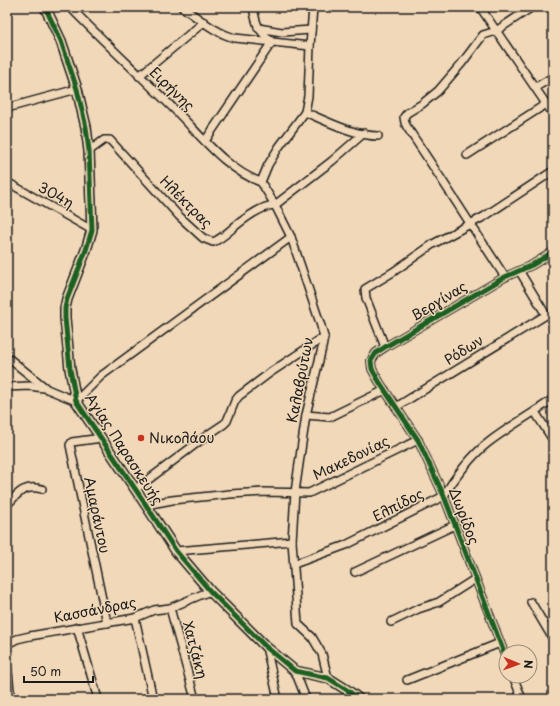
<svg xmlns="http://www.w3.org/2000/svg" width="560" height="706" viewBox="0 0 560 706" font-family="'Playpen Sans',sans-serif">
	<rect width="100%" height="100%" fill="#f0d8b8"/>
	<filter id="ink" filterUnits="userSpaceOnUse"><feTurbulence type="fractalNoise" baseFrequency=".025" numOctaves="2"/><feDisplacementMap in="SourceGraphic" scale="8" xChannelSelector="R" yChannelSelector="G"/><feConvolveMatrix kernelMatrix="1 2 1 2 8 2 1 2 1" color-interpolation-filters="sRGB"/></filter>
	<g filter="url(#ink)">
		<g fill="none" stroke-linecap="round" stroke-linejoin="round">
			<g stroke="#1c1c1c" stroke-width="10">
				<g id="minor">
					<path d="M70,7C105,43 142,77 177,112C201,136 228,171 261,182"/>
					<path d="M182,7C200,19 215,33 235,38L310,46"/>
					<path d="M480,7L553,114"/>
					<path d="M258,28L282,32L311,30"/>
					<path d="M139,76L204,22"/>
					<path d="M536,87L553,77"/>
					<path d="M7,108L77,89"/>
					<path d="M305,112C326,121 356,136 378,136"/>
					<path d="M205,141L272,42C258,30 256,25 253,7"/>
					<path d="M89,151L104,140H110L179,216L203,238L213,242C221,239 227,233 234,227C244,219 262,205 275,205L332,161L364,133"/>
					<path d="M467,155L546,104"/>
					<path d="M7,182L92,230"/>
					<path d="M261,182L275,205L291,237L321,326L324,337L322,348L306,415L295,492L292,541L298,624L312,637L322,654L328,678"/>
					<path d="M261,182L268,165L279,147L305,112L308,96L310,46L313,7"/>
					<path d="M505,277L438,174L407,127L405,123L404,117L407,113L422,104L438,91L462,63L483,35L496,31L532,7"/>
					<path d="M385,347L366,298L365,289L393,272L433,244L485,216L553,171"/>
					<path d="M7,357L47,389L76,401L101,376L291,237"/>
					<path d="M7,387L29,386L44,388"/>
					<path d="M396,407L546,315L520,272"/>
					<path d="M535,412L553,440"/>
					<path d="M306,415L330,417L385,390"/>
					<path d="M102,438L72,442L70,445L107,623"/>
					<path d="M136,489L209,434L224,424L227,421L235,401L239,396L271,372L324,337"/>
					<path d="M7,505C18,493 25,484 42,489"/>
					<path d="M146,505L172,500L230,494L264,492L309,493L418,440"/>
					<path d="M176,551L292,541"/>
					<path d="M294,564L346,545L444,496C454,478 473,454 489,442C510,426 532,414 553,399"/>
					<path d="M355,572L455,525"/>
					<path d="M531,602L553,639"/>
					<path d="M170,608L195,699"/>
					<path d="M135,618L153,699"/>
					<path d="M391,622L418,609L439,602L475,579"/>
					<path d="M77,627L98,699"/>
					<path d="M7,644L17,639L30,636L135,618L154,610L170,608L210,591"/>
					<path d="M266,647L278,699"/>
					<path d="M506,658L444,496L418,440L380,383L372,369L371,361L376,353L385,347L505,277L532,265L553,252"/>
					<path d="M7,663L11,699"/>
					<path d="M295,671L306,699"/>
					<path d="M513,676L522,699"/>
					<path d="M407,680L500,643"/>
				</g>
			</g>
			<g stroke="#1c1c1c" stroke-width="12">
				<path id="tertiary" d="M45,7L61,41L77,89L86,127L89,151L92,230L86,250L67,299L65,308V318L70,369L76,401L146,505L176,551L210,591L266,647L295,671L328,678L347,690L359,699"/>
			</g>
			<use href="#minor" stroke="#f0d8b8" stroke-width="7"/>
			<use href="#tertiary" stroke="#f0d8b8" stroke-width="9"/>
			<g stroke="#f0d8b8" stroke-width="8">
				<g id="cycleway">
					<path d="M45,7L61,41L77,89L86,127L89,151L92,230L86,250L67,299L65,308V318L70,369L76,401L146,505L176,551L210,591L266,647L295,671L328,678L347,690L359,699"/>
					<path d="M506,658L444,496L418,440L380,383L372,369L371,361L376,353L385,347L505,277L532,265L553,252"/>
				</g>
			</g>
			<use href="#cycleway" stroke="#1b5e20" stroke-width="5"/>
		</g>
	</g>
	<circle fill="#c8321e" stroke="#f0d8b8" stroke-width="1.5" cx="141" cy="438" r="4"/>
	<g text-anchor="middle" stroke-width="3" stroke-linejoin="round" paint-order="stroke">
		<g font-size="14" fill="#1c1c1c" stroke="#f0d8b8">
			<text transform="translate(172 89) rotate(44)" y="5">Ειρήνης</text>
			<text transform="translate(56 195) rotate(29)" y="5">304η</text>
			<text transform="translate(186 202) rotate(45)" y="5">Ηλέκτρας</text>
			<text transform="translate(439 301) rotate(-31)" y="5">Βεργίνας</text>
			<text transform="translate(464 350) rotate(-32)" y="5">Ρόδων</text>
			<text transform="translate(300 380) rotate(-79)" y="5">Καλαβρύτων</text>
			<text transform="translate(124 449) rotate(57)" y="5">Αγίας Παρασκευής</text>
			<text transform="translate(351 458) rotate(-26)" y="5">Μακεδονίας</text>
			<text transform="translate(398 505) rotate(-27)" y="5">Ελπίδος</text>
			<text transform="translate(97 515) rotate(78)" y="5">Αμαράντου</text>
			<text transform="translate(464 516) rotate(69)" y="5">Δωρίδος</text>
			<text transform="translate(95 610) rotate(-11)" y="5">Κασσάνδρας</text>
			<text transform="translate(195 650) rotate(75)" y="5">Χατζάκη</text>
		</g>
		<g font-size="14" fill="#1c1c1c" stroke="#f0d8b8" text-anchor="start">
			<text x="149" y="443">Νικολάου</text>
		</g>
	</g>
	<rect width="560" height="706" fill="none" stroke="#f0d8b8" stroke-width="24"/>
	<rect x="12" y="12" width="536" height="682" fill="none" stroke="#1c1c1c" stroke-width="1.5" filter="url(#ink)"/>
	<g transform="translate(518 664) rotate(92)"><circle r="19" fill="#f0d8b8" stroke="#9b8d7a"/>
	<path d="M0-3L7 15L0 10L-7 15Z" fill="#c8321e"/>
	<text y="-6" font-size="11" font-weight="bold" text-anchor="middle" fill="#1c1c1c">N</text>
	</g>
	<path d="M24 676v6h69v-6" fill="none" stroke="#1c1c1c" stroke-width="2"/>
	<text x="30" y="676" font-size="12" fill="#1c1c1c" stroke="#f0d8b8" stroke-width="3" paint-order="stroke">50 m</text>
</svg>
